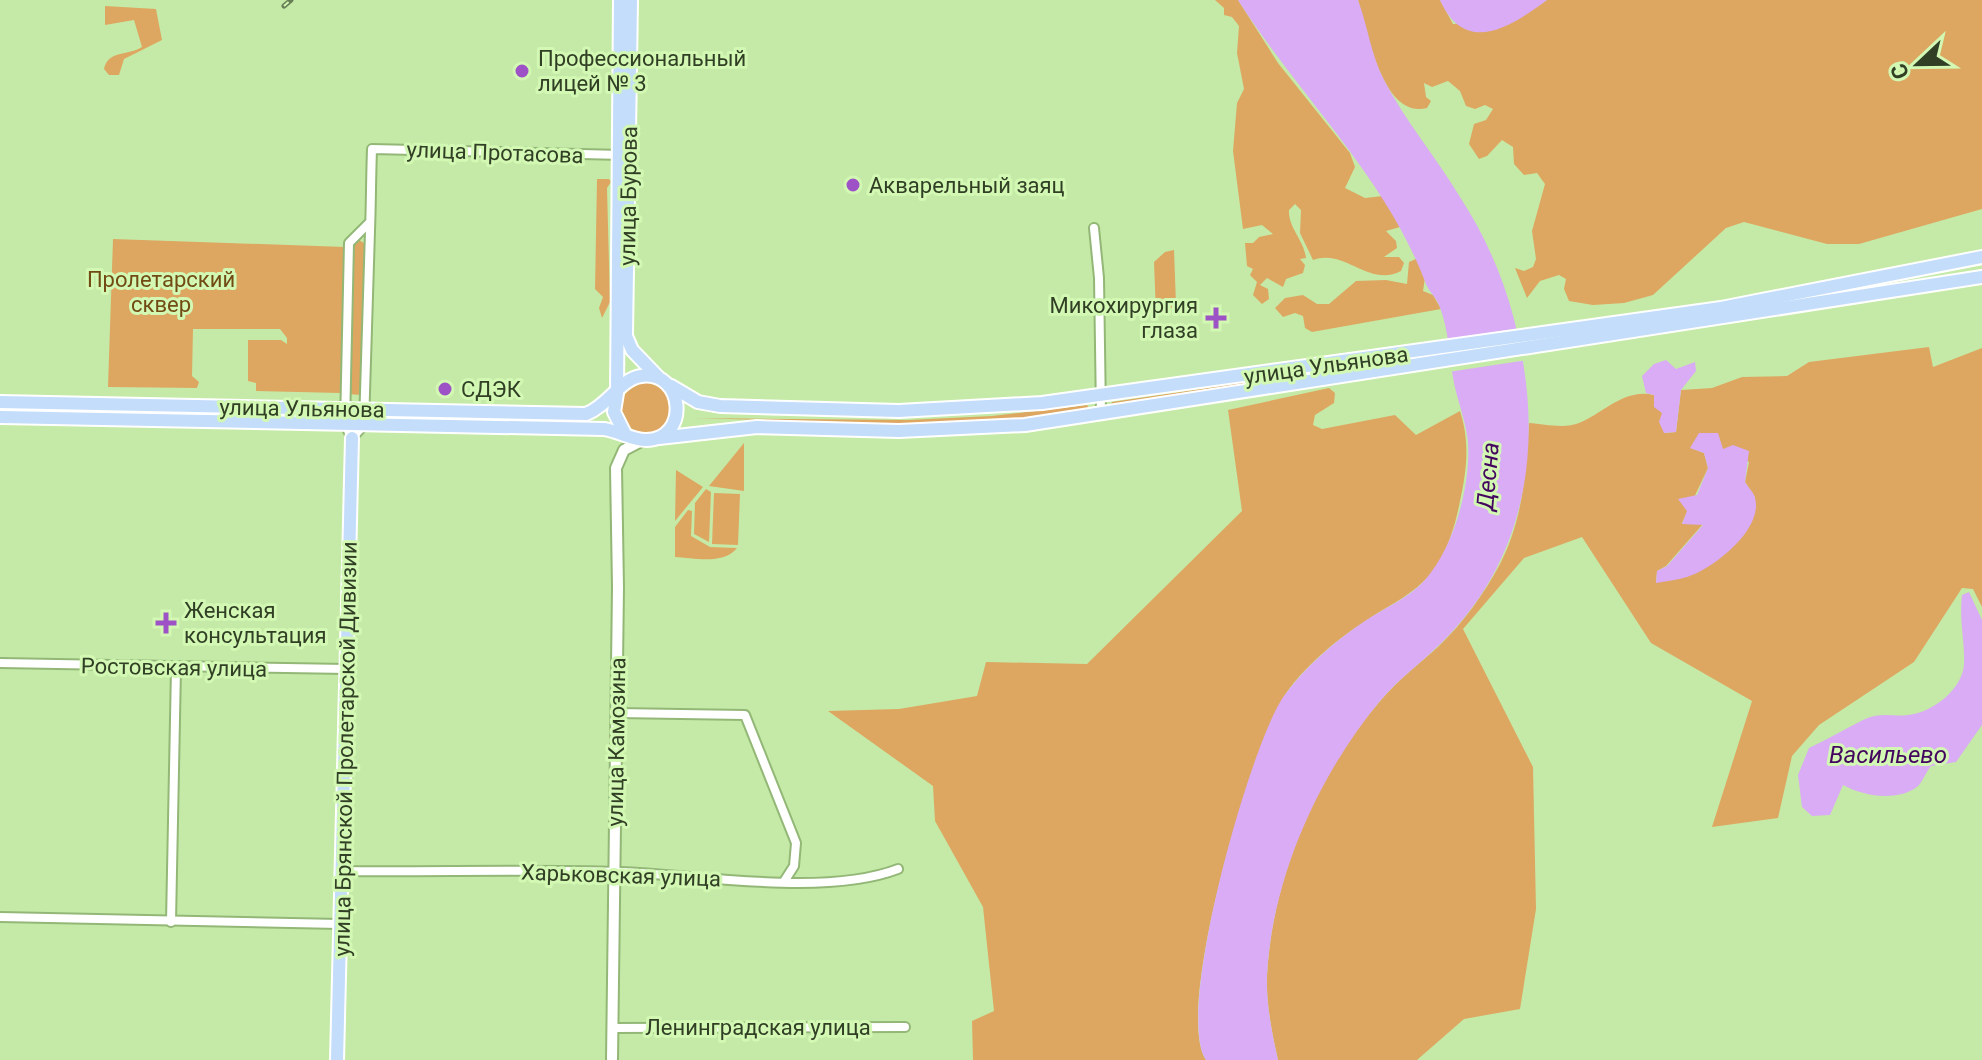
<svg xmlns="http://www.w3.org/2000/svg" width="1982" height="1060" viewBox="0 0 1982 1060" font-family="Roboto,sans-serif">
	<rect width="100%" height="100%" fill="#c5eaa7"/>
	<g fill="#dda761" fill-rule="evenodd">
		<path d="M1215,0H1238L1278,63L1350,153L1355,167L1345,188L1365,198L1383,196L1400,227L1386,231L1396,241L1397,248L1384,257H1399L1404,263L1401,271C1369,288 1345,248 1313,260L1300,233L1301,210L1295,204L1289,210C1288,228 1304,240 1306,258L1300,259L1305,265L1303,273L1286,279L1283,287L1267,278L1260,285L1268,289L1269,299L1262,304L1253,295L1257,282L1250,275L1253,269L1247,266L1245,243H1253L1259,237L1273,234L1262,225L1243,229L1233,151L1237,103L1244,89L1237,53L1239,26L1232,17L1224,15V8Z"/>
		<path d="M1358,0H1440L1453,24L1515,21L1547,0H1982V209L1859,244H1827L1744,222L1726,228L1653,295L1624,303L1593,305L1569,301L1564,289L1566,279L1559,275L1540,281L1527,298L1515,268L1524,271L1533,267L1536,259L1532,231L1545,184L1537,173L1524,175L1514,164L1513,147L1502,140L1487,156L1479,159L1469,144L1474,124L1486,120L1493,109L1485,105L1475,109L1466,106L1460,91L1448,81L1432,87L1424,83L1426,97L1431,101L1427,108C1383,120 1367,31 1358,0Z"/>
		<path d="M105,6L156,9L162,40L124,59L119,75H109L104,69C108,50 128,56 142,47L134,20L105,25Z"/>
		<path d="M597,179H609L611,182L607,188L610,302L602,318L599,308L603,297L595,289Z"/>
		<path d="M356,238L367,245L362,395L347,394L352,244Z"/>
		<path d="M113,239L345,247L340,393L256,391V383L248,381V340H281L287,344V338L280,329H193L192,376L199,382L197,388L108,387Z"/>
		<path d="M1174,250L1176,304L1167,311L1156,314L1154,262L1165,252Z"/>
		<path d="M1418,258L1425,278L1423,291L1433,295L1441,309L1312,332L1305,328L1303,316L1295,313L1283,317L1275,308L1285,298L1303,295L1317,304H1329L1356,281L1386,280L1407,284L1409,262Z"/>
		<path d="M1929,347L1933,367L1982,348V607L1973,589L1962,588L1914,662L1819,725L1792,756L1778,818L1712,827L1752,701L1651,643L1582,537L1524,558L1463,629L1533,767L1536,909L1520,1009L1464,1019L1417,1060H1278C1272,1033 1266,1004 1267,976C1272,878 1317,774 1381,700C1398,680 1419,664 1439,646C1463,623 1484,594 1500,564C1523,519 1526,473 1529,423C1544,424 1565,429 1579,423C1604,413 1624,388 1654,395L1662,413L1664,433L1676,432L1681,390L1712,388L1742,377L1787,376L1809,362ZM1691,448L1723,449L1749,462L1745,482L1755,497L1656,583L1657,571L1666,566L1703,524L1682,523L1708,468L1704,453Z"/>
		<path d="M1303,374L1306,377L1111,405L1112,402Z"/>
		<circle cx="646" cy="408" r="25"/>
		<path d="M1329,388L1335,393L1334,403L1315,415L1313,425L1322,429L1395,415L1416,435L1460,411C1470,442 1467,469 1460,501C1455,528 1444,563 1423,582C1406,598 1386,607 1367,620C1337,639 1302,668 1283,698C1251,750 1173,1012 1206,1060H973L972,1021L994,1011L983,907L935,821L933,786L828,711L899,709L977,696L986,662L1087,664L1242,511L1228,410Z"/>
		<path d="M1087,405L1090,410L1009,420L908,424L695,418L908,420L992,416Z"/>
		<path d="M744,443V491L709,486Z"/>
		<path d="M676,470L703,487L675,521Z"/>
		<path d="M706,489L711,492L709,542L694,534L695,503Z"/>
		<path d="M714,493L740,494L738,545L712,544Z"/>
		<path d="M688,510L692,511L691,536L710,547L737,548C724,565 694,558 675,557V527Z"/>
	</g>
	<g fill="#d9acf5">
		<path d="M1238,0H1358C1368,27 1371,55 1384,80C1406,122 1436,157 1460,197C1497,254 1518,315 1526,383C1537,476 1515,565 1450,634C1428,658 1401,676 1380,701C1318,776 1272,878 1267,976C1266,1004 1272,1033 1278,1060H1206C1174,1014 1250,744 1284,696C1305,667 1335,641 1365,621C1384,608 1409,598 1425,580C1454,547 1471,486 1468,442C1466,422 1458,402 1454,383C1449,357 1449,329 1439,305C1436,297 1429,292 1426,284C1386,177 1299,96 1238,0Z"/>
		<path d="M1440,0H1547C1509,28 1465,56 1440,0Z"/>
		<path d="M1666,360L1676,369L1695,362L1696,371L1681,390L1676,432L1664,433L1659,422L1662,413L1654,407V395L1646,393L1642,376L1654,364Z"/>
		<path d="M1699,433H1718L1723,449L1733,445L1749,451L1745,482C1748,487 1754,493 1755,498C1764,529 1713,569 1687,577C1677,580 1666,581 1656,583L1657,571L1667,566L1703,525L1682,524L1687,511L1678,499L1697,495L1708,468L1704,453L1690,448Z"/>
		<path d="M1969,592L1982,620V725L1956,762L1931,766C1926,772 1922,783 1917,787C1896,802 1863,796 1843,785L1830,815L1812,816L1802,807L1798,775L1809,748C1828,739 1847,728 1865,719C1881,712 1893,717 1908,715C1932,713 1963,689 1964,664C1965,640 1959,623 1962,595Z"/>
	</g>
	<path fill="#c5eaa7" d="M1520,328L1527,360L1448,372L1444,340Z"/>
	<g fill="none" stroke-linecap="round" stroke-linejoin="round">
		<g stroke="#93b776" stroke-width="12">
			<g id="minor">
				<path d="M370,222L349,243L345,425L352,438L364,425L370,231C371,204 371,176 372,149L623,155"/>
				<path d="M1094,228L1099,278L1101,414"/>
				<path d="M0,663L348,669"/>
				<path d="M617,713L745,715L796,843L794,866L785,880"/>
				<path d="M342,871C435,872 528,869 621,872C700,875 825,897 898,869"/>
				<path d="M0,917L340,924"/>
				<path d="M171,922L176,668"/>
				<path d="M612,1028L905,1027"/>
			</g>
		</g>
		<g stroke="#93b776" stroke-width="14">
			<path id="tertiary" d="M612,1060L618,587L616,468L624,450L643,440"/>
		</g>
		<g stroke="#fff" stroke-width="16">
			<g id="primary">
				<path d="M620,0L617,393L614,412L624,432"/>
				<path d="M631,0L626,336L632,350L658,377"/>
				<path d="M671,386L698,402L720,406L899,411L1042,403L1721,308L1982,257"/>
				<path d="M0,402L586,414C608,406 620,379 641,376C685,370 690,440 646,440C632,440 618,431 604,429L0,417"/>
				<path d="M659,438L757,427L899,431L1025,425L1982,277"/>
				<path d="M337,1060L352,438"/>
			</g>
		</g>
		<use href="#minor" stroke="#fff" stroke-width="8"/>
		<use href="#tertiary" stroke="#fff" stroke-width="10"/>
		<use href="#primary" stroke="#c3ddfa" stroke-width="12"/>
		<g stroke="#687f56" stroke-width="5">
			<path id="rail" d="M284,6L291,0"/>
		</g>
		<use href="#rail" stroke="#d2f8b4" stroke-width="2" stroke-dasharray="6" stroke-linecap="butt"/>
	</g>
	<g fill="#9d52c5" stroke="#d2f8b4" stroke-width="3">
		<circle cx="522" cy="71" r="8"/>
		<circle cx="853" cy="185" r="8"/>
		<path d="M1212 306h8v8h8v8h-8v8h-8v-8h-8v-8h8z"/>
		<circle cx="445" cy="389" r="8"/>
		<path d="M162 611h8v8h8v8h-8v8h-8v-8h-8v-8h8z"/>
	</g>
	<g text-anchor="middle" stroke-width="6" stroke-linejoin="round" paint-order="stroke">
		<g font-size="22" fill="#313f25" stroke="#d2f8b4" text-anchor="start">
			<text x="538" y="66">Профессиональный<tspan x="538" dy="25">лицей № 3</tspan></text>
			<text x="869" y="193">Акварельный заяц</text>
			<text x="1198" y="313" text-anchor="end">Микохирургия<tspan x="1198" dy="25">глаза</tspan></text>
			<text x="461" y="397">СДЭК</text>
			<text x="184" y="618">Женская<tspan x="184" dy="25">консультация</tspan></text>
		</g>
		<g font-size="22" fill="#313f25" stroke="#d2f8b4">
			<text transform="translate(495 152) rotate(2)" y="8">улица Протасова</text>
			<text transform="translate(628 196) rotate(-89)" y="8">улица Бурова</text>
			<text transform="translate(1326 365) rotate(-8)" y="8">улица Ульянова</text>
			<text transform="translate(302 408) rotate(1)" y="8">улица Ульянова</text>
			<text transform="translate(174 667) rotate(1)" y="8">Ростовская улица</text>
			<text transform="translate(616 742) rotate(-89)" y="8">улица Камозина</text>
			<text transform="translate(345 749) rotate(-89)" y="8">улица Брянской Пролетарской Дивизии</text>
			<text transform="translate(621 875) rotate(2)" y="8">Харьковская улица</text>
			<text x="758" y="1035">Ленинградская улица</text>
		</g>
		<g font-size="22" fill="#714b13" stroke="#d2f8b4">
			<text x="161" y="287">Пролетарский<tspan x="161" dy="25">сквер</tspan></text>
		</g>
		<g font-size="24" font-style="italic" fill="#44055e" stroke="#d2f8b4">
			<text transform="translate(1488 476) rotate(-85)" y="8">Десна</text>
			<text x="1888" y="763">Васильево</text>
		</g>
	</g>
	<g transform="translate(1918 64) rotate(248)" stroke="#d2f8b4" stroke-width="6" paint-order="stroke">
	<path d="M0-6L14 30L0 20L-14 30Z" fill="#313f25"/>
	<text y="-12" font-size="22" font-weight="bold" text-anchor="middle" fill="#313f25">С</text>
	</g>
</svg>
